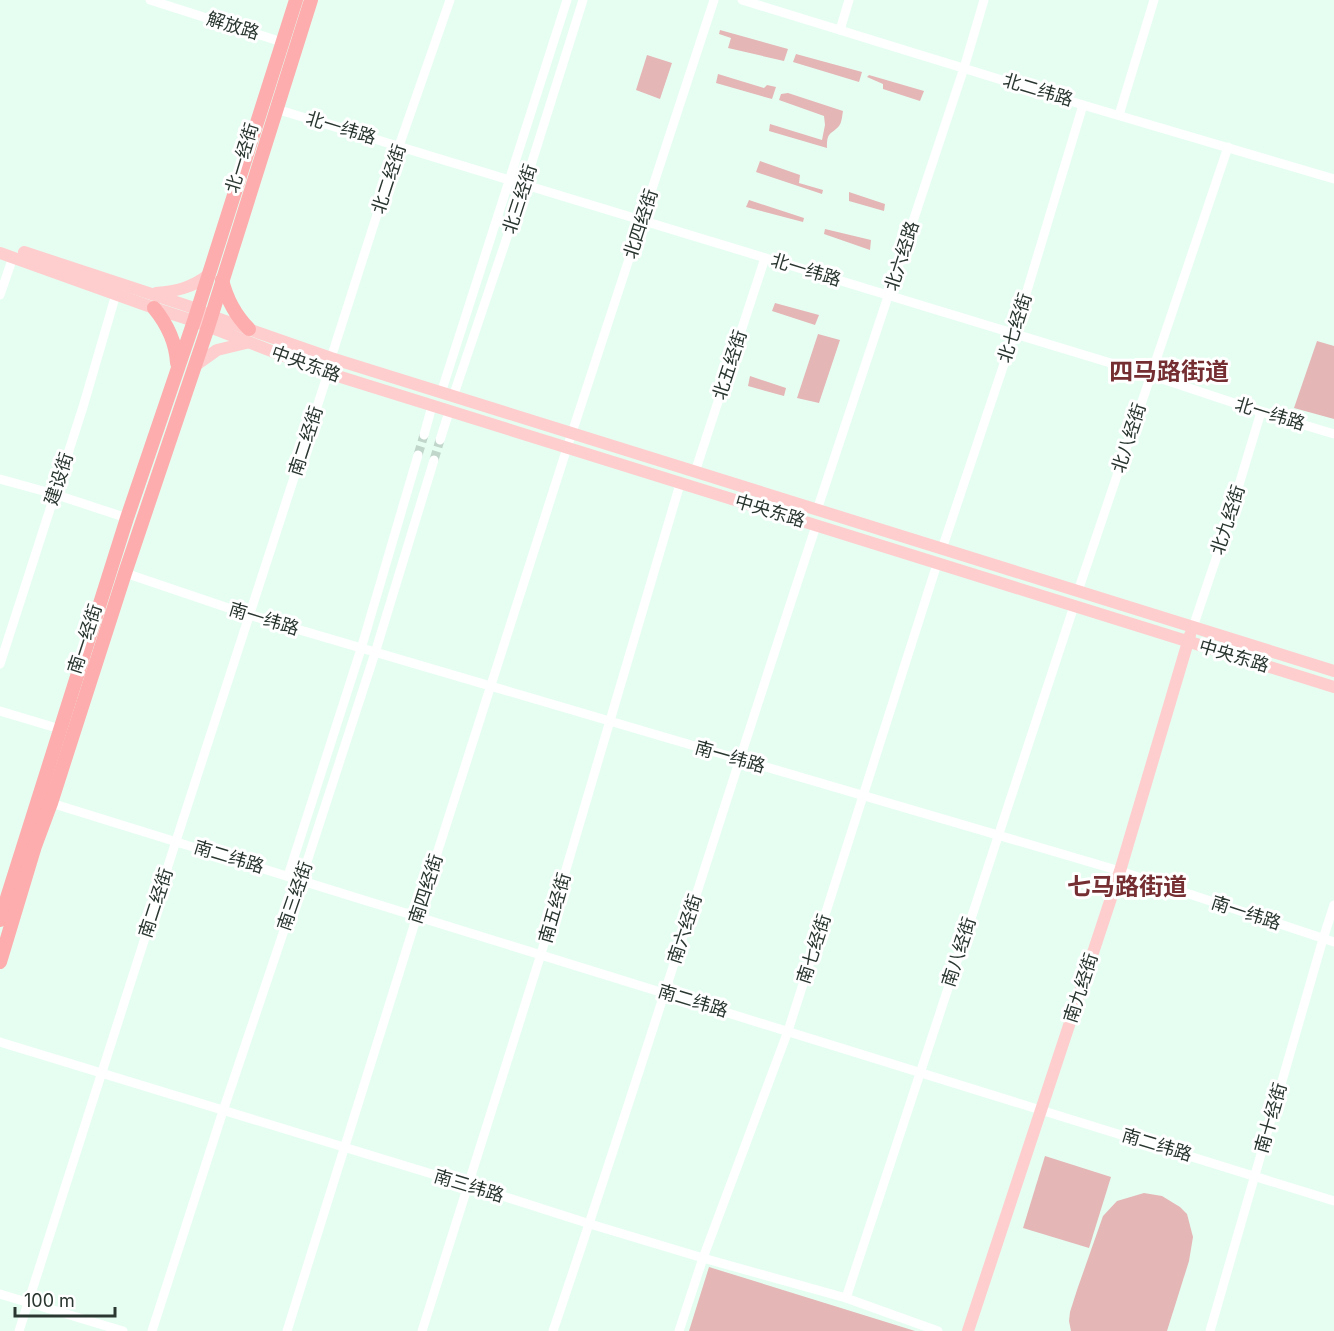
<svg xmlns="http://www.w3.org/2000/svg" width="1334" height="1331" viewBox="0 0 1334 1331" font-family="Inter,'Noto Sans SC',sans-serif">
	<rect width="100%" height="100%" fill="#e6fef2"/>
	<g fill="#e4b6b6">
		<path d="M720,30L788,49L784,61L728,48L731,38L719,34Z"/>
		<path d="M796,54L862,72L859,82L793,62Z"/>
		<path d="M647,55L672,63L660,99L636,90Z"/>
		<path d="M718,74L764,88L767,85L776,87L772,99L716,83Z"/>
		<path d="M869,75L924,91L920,101L883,89V84L867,77Z"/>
		<path d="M788,93L843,111C842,116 842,122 839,126C830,136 827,131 827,148L769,131L770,124L822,140L825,125L824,116L779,100L781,94Z"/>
		<path d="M760,161L800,175L799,183L823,190L822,194L756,172Z"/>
		<path d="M849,192L885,204L884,211L849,201Z"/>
		<path d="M749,200L804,218L803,222L746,207Z"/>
		<path d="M825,229L871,240L870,250L824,234Z"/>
		<path d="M775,303L819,315L815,325L772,311Z"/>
		<path d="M818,334L840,340L819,403L797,398Z"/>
		<path d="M1317,341L1334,346V419L1294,408Z"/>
		<path d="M750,376L786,388L784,396L748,386Z"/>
		<path d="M1045,1156L1111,1177L1089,1248L1023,1228Z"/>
		<path d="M1144,1193L1162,1196L1180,1207L1187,1214L1193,1237L1189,1261L1167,1331H1071L1069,1321L1070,1312L1077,1290L1103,1216L1117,1201Z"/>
		<path d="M709,1267L915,1331H689Z"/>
	</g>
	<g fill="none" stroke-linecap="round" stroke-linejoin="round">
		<g stroke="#c0d6cb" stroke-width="9" stroke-dasharray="9 4.5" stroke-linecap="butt">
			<path d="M418,455L424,435"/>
			<path d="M434,460L440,440"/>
		</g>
		<g stroke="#fff" stroke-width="9">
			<path d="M150,0L282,42"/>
			<path d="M742,0L1083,105L1334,179"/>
			<path d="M840,30L849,0"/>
			<path d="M276,109L1150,375L1261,412L1334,434"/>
			<path d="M1119,115L1154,0"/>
			<path d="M0,295L13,257"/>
			<path d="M331,358L399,146L450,0"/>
			<path d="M441,393L567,0"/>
			<path d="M453,397L525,184L583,0"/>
			<path d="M424,435L432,406"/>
			<path d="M440,440L449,412"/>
			<path d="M695,472L765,258"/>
			<path d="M0,479L54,494L127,518"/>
			<path d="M817,510L964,68L984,0"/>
			<path d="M942,549L1014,334L1083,105"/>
			<path d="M125,573L249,615L1120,871L1334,942"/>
			<path d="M1078,591L1228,147"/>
			<path d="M1193,627L1222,541L1261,412"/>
			<path d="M0,664L83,407L116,294"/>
			<path d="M0,711L60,729"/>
			<path d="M51,803L1334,1201"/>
			<path d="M288,876L361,649L418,455"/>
			<path d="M0,1042L468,1185L590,1224L703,1258L846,1298L938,1331"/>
			<path d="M0,1294L123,1331"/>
			<path d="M846,1298L1074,606"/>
			<path d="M19,1331L176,841L328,373"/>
			<path d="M152,1331L223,1111L301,880L375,653L434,460"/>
			<path d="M287,1331L417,916L567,448L714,0"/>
			<path d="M422,1331L541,954L680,484"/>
			<path d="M553,1331C644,1064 727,794 816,526"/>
			<path d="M679,1331L703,1258L788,1031L937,564"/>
			<path d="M1210,1331L1323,939L1334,905"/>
		</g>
		<g stroke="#fecece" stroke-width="12">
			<path d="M24,252L197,309L211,316L331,358L1334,671"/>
			<path d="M0,253L154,308L194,321L328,373L1334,687"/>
			<path d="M156,293C176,291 192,288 208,275"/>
			<path d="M196,365L217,350L246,343"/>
			<path d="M968,1331L1120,871L1190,635"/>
		</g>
		<g stroke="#fdadad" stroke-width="14">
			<path d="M222,280C227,300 235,315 249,329"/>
			<path d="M154,308C167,324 176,343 177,363"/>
			<path d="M0,920L127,518L194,321L296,0"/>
			<path d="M0,962L35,846L51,803L125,573L208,327L311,0"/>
		</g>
	</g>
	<g text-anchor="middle" stroke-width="6" stroke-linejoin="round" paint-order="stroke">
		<g font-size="18" fill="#2a3630" stroke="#fff">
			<text transform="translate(233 26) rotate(17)" y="6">解放路</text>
			<text transform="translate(1038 90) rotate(17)" y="6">北二纬路</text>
			<text transform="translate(341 128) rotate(17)" y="6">北一纬路</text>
			<text transform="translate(242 158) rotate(-73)" y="6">北一经街</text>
			<text transform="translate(389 179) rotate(-72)" y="6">北二经街</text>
			<text transform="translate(520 199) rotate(-72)" y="6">北三经街</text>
			<text transform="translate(641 224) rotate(-72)" y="6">北四经街</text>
			<text transform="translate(902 256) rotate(-72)" y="6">北六经路</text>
			<text transform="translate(806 270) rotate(17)" y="6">北一纬路</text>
			<text transform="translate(1015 328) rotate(-72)" y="6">北七经街</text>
			<text transform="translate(306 364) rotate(20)" y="6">中央东路</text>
			<text transform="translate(730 365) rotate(-72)" y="6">北五经街</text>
			<text transform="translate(1270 414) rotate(17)" y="6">北一纬路</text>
			<text transform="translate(1129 438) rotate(-72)" y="6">北八经街</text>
			<text transform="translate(306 441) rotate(-72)" y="6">南二经街</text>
			<text transform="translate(59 479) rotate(-72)" y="6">建设街</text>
			<text transform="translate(770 511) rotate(17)" y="6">中央东路</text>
			<text transform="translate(1228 520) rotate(-72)" y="6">北九经街</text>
			<text transform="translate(264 619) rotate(17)" y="6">南一纬路</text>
			<text transform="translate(85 639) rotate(-72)" y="6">南一经街</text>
			<text transform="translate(1234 656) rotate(17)" y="6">中央东路</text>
			<text transform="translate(730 757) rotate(16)" y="6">南一纬路</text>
			<text transform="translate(229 857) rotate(17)" y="6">南二纬路</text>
			<text transform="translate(426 889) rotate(-72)" y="6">南四经街</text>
			<text transform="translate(295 896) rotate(-71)" y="6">南三经街</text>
			<text transform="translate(156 903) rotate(-72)" y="6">南二经街</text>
			<text transform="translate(555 908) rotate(-74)" y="6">南五经街</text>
			<text transform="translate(1246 913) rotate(18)" y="6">南一纬路</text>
			<text transform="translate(685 929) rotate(-72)" y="6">南六经街</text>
			<text transform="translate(814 949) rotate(-72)" y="6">南七经街</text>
			<text transform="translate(959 952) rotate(-72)" y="6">南八经街</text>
			<text transform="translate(1081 988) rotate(-72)" y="6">南九经街</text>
			<text transform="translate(693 1001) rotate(17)" y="6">南二纬路</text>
			<text transform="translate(1271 1118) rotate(-74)" y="6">南十经街</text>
			<text transform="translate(1157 1145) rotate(17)" y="6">南二纬路</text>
			<text transform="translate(469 1186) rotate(17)" y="6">南三纬路</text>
		</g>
		<g font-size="24" font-weight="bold" fill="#752e32" stroke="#fff">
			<text x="1169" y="380">四马路街道</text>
			<text x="1127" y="895">七马路街道</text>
		</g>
	</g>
	<path d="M15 1307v9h100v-9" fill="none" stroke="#2a3630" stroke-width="3"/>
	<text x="24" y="1307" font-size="18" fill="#2a3630" stroke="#ffffff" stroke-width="4.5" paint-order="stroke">100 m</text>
</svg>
